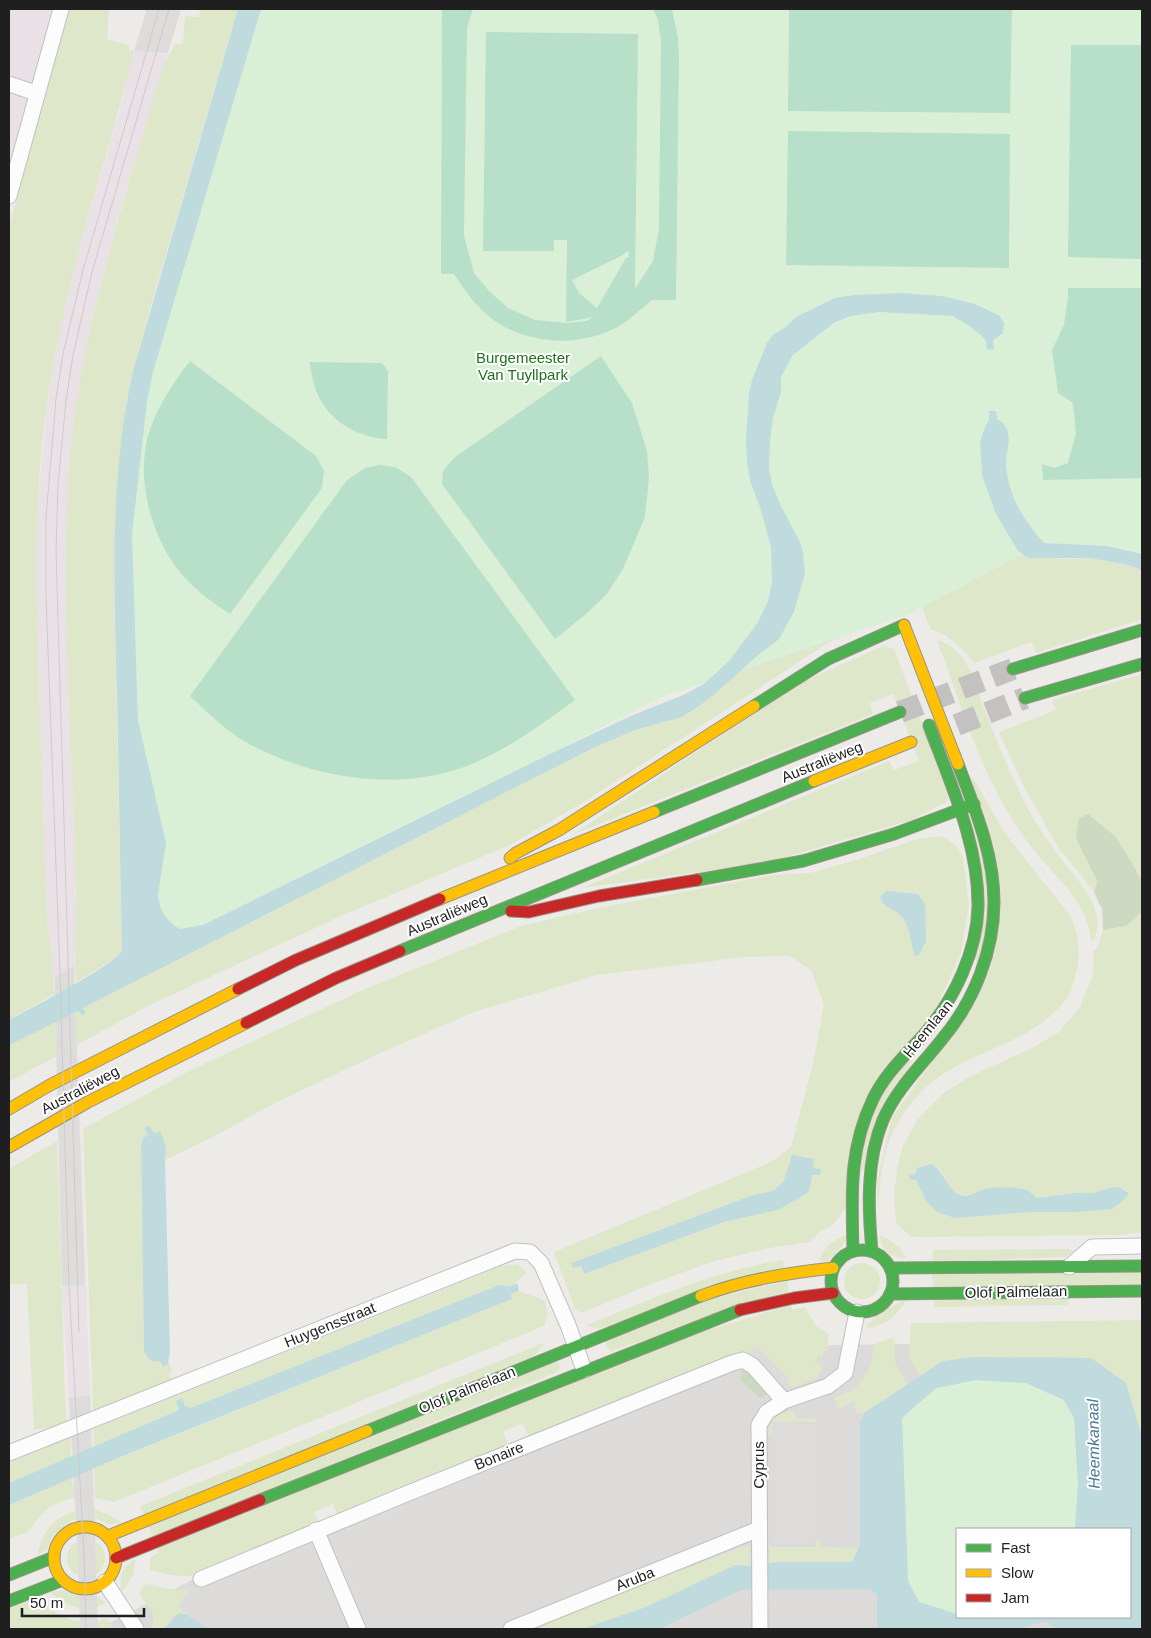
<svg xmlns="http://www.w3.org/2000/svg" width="1151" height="1638" viewBox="0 0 1151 1638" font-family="Helvetica,sans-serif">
	<rect width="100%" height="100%" fill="#edebe8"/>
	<path fill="#dcdbd9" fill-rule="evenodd" d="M1142,1341V1629H98L207,1572L737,1352H744L757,1346ZM957,1529H1130V1617H957Z"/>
	<g fill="#eae1e7">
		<path d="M9,9H73L9,196Z"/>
		<path d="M147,9H181L122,203L104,269L88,336L78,392L71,447L66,545L69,686L75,869L76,929L74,966L96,1552L80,1629L78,1554L62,1286L54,994L48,934L45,870L36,582L38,500L47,406L60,326L77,257L120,110L134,51Z"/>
	</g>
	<g fill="#dee7ca" fill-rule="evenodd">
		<path d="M69,9H109L107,39L129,45V51H134C118,119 96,186 78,254C64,303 55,354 47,404C33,498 36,592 39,687C42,769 44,851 48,934H50L54,994L9,1020V227Z"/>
		<path d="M200,9H238L153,298L133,371L126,404L114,585L122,951L117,957L76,982C74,963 76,944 76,925C76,885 75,845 73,805C69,686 60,565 71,446C80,353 105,264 131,175C139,147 147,120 155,92C161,75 165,59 175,44H183L185,16L199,17Z"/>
		<path d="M883,445L1058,559L1090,558L1128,565L1142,570V619L1036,653L1031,642L974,663C961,647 950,635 930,629L911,577Z"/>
		<path d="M909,614L831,641L587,800L510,845L343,915L150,1005L9,1082V1045L78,1010L81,1016L86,1013L83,1008L593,748L635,730L682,717L716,693L741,670Z"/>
		<path d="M937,640C948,642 961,654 966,663C975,679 980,699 987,716C997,742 1008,768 1020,793C1029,812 1041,831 1053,848C1071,875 1109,904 1094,940L1091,941C1088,904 1059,880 1036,853C986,792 964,713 937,640Z"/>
		<path d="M883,646L894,649L949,795L946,802L911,820L766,863L582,888L889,761L894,770L919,761L893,694L870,703L873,714L572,835L798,684Z"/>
		<path d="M1142,674V880L1116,837L1076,839L1097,881L1094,892L1058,847L1024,787L999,732L1056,710L1052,700Z"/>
		<path d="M972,776L1004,832L1069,914C1079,933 1082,957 1075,977C1073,983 1072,990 1069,995C1035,1047 962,1049 921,1092C886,1130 882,1157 878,1206L877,1180L892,1117L977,1000Z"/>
		<path d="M942,836L955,845L963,857L969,905L961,953L846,1207L835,1223L819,1233L809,1242L769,1248L715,1261L651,1284L582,1313L575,1309L554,1252L771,1162L791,1147L813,1063L824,1005L811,970L789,956L745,957L598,975L474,1012L387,1050L277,1102L211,1138L165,1160L166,1148L154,1133L144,1129L148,1135L143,1138L141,1145L144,1351L160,1361L163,1367L169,1364L172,1372L169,1374L172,1381L93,1413L83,1129L187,1072L367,988L521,926L603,907L773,875L811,873L856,860L921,838ZM821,1169L812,1174L778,1210L724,1222L584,1274L581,1266L571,1263L753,1195L773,1191L784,1180Z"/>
		<path d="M1142,912V1232L1119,1235L911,1237L896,1223L894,1195L897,1169L903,1146L918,1119L945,1092L973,1075L1032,1048L1059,1032L1080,1007L1093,975V952L1098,947L1103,930L1126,926ZM940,1169L949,1186L957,1194L973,1196L984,1189L1011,1188L1025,1189L1037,1198L1074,1193H1093L1109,1188L1118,1187L1128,1193L1075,1212H1029L926,1201L916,1180L910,1175Z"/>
		<path d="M57,1141L66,1424L34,1430L27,1284H9V1169Z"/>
		<path d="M846,1235L848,1236C842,1247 836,1254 827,1261H819C824,1247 832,1240 846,1235Z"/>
		<path d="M880,1235C893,1241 900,1247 907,1258C891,1258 881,1252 880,1235Z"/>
		<path d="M1068,1249L1074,1251L1065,1257L933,1262V1250Z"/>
		<path d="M783,1260L784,1268L599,1329L587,1325C651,1299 714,1271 783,1260Z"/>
		<circle cx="862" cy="1281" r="18"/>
		<path d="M518,1264L526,1272C518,1282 513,1287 499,1285L191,1408L185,1406L182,1399L179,1410L94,1447L93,1429L502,1266Z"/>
		<path d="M1142,1271V1286L933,1287L932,1273Z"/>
		<path d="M787,1281L789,1292L611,1351L608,1349L605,1341L718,1297Z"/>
		<path d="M519,1291L544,1300L548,1313L544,1326L114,1502L95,1498L94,1468L512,1299L511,1294Z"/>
		<path d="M1069,1295V1305L934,1307V1298Z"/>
		<path d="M906,1300C897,1316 887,1325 868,1328L867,1326C874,1316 894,1304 906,1300Z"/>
		<path d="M791,1305L792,1310L805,1307L816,1326L829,1335L827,1351H824L822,1357L818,1356L815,1362L823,1366L818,1378L795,1387L790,1386L787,1383L789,1380L757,1347L749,1354L744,1352H737L528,1436L523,1424L503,1431L508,1445L337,1514L333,1504L314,1512L318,1522L204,1569L205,1572C183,1580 171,1575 150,1570V1557L159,1553L157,1549L645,1349Z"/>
		<path d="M1141,1320V1434L1126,1383L1091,1358L974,1357L943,1361L920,1377L909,1357L911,1323Z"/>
		<path d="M892,1338L895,1341V1362L908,1385L865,1412L856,1413L855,1401L838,1409L835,1398L856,1389L871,1365L874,1344Z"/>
		<path d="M546,1342L534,1356L144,1515L140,1506Z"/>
		<path d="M558,1361L560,1366L558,1372L153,1537L148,1525Z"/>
		<path d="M790,1411H793L797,1418L816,1419V1422H772V1435L768,1434C770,1416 775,1417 790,1411Z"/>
		<path d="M70,1437L71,1457L9,1483V1463Z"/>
		<path d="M72,1477L75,1497L52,1505L38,1518L29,1531L9,1539V1505Z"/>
		<path d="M86,1508C99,1511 111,1514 122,1523L110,1525L100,1520L85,1516L70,1521L52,1537L48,1548L37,1556C43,1527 57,1514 86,1508Z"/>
		<circle cx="86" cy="1558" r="19"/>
		<path d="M816,1541H820V1547L859,1548L852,1562H779L769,1564L770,1547H816Z"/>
		<path d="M749,1544V1566L735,1565L646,1608L582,1629H530Z"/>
		<path d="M136,1559L133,1576L123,1591H121C119,1576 121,1567 136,1559Z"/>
		<path d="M146,1584L176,1590H189L178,1606L187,1615L180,1614L170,1621L168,1626L164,1628V1629H153V1613L139,1593Z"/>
		<path d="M63,1590L82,1596L93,1595L106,1602C90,1614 62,1607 50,1592Z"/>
		<path d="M27,1600L29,1604L39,1600C60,1619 80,1626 107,1618L115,1629H9V1607Z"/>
	</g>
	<g fill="#cdd9c0">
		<path d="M1088,814L1116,837L1142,880V912L1126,926L1103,930L1102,909L1094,892L1097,881L1076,839L1079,818Z"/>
		<path d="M742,1369L748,1372L768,1392L761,1399L740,1380Z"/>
	</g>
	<g fill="#daf0d6">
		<path d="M254,9H1142V554L1107,546L1044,543L909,614L657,699L552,753L203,925C197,927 189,929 183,929C167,928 159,908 158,895L166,843L138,720L132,534L145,386Z"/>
		<path d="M976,1380L1026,1383L1064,1400L1074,1418L1078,1484L1075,1529H957V1614L919,1602L908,1581L902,1418L936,1388Z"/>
	</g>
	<g fill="#b8dfc9" fill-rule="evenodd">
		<path d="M442,9H473L467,27L464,235L474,273L489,291L508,308L535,320L567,323L586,321L594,317L566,322L567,240H554V251H483L486,32L638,34L635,289L653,261L659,228L661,42L658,20L653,9H672L678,38L679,57L676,300H652C641,309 631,319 619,326C575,351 511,344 477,305C468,296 461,284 454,274H441ZM627,251L629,253V257L626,258L597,308L579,293L572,280L623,255Z"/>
		<path d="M789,9H1012L1010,113L788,111Z"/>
		<path d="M1071,45H1142V259L1068,257Z"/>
		<path d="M788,131L1010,134L1009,268L786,265Z"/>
		<path d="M1068,288H1142V478L1043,480L1042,464L1054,468L1068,463L1076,433L1073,403L1058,393L1052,350L1064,325L1068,298Z"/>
		<path d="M601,356L632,403L647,451L649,478L645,517L623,569L607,594L585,615L555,639L442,484L443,471L455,457Z"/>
		<path d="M190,361L316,456L324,471L322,488L230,614C215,604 200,594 188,581C157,550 139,495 145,452C148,421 171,385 190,361Z"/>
		<path d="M309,362L382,363L388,371L387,439C354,437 324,418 314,385C312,377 311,369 309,362Z"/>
		<path d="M380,465L395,467L411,477L575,700C542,724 510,748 472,764C401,793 315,779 249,744C227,732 208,713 190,696L347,480L365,468Z"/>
	</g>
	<g fill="#dddcdb">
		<path d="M147,9H181L168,53L134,51Z"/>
		<path d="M74,966L85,1285L62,1286L55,977Z"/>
		<path d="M757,1346L790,1380L782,1387L749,1354Z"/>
		<path d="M696,1385L700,1393L653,1412L650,1403Z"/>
		<path d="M90,1395L98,1629H80L78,1554L69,1398Z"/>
		<path d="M638,1408L642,1416L594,1436L590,1427Z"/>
		<path d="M772,1424H815L814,1543H771Z"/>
		<path d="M579,1432L582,1440L543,1456L540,1447Z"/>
		<path d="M522,1455L525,1463L476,1483L473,1475Z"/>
		<path d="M463,1479L466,1487L418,1506L415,1498Z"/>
		<path d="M403,1503L407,1511L348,1535L344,1527Z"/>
		<path d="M342,1544L364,1596L354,1600L333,1548Z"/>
		<path d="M297,1545L301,1554L239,1579L235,1571Z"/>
	</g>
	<g fill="#bfdbdd" fill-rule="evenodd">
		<path d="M238,9H261L153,372L147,402L132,534L138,720L166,843L158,895C159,910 167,922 180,929L203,925L552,753L633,715L681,696L704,684L730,660L758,622L768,601L772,581L771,547L760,507L750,481L747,463L746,441L749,393L752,380L767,343L773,335L786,327L796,317L835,298L854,295L902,293L942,296L975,304L1000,316L1004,323L1003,333L993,340L994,349L987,350L986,341L981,335L968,325L953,316L878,312L851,316L835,322L792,356L781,377V392L773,418L770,440L769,468L772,484L781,506L800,542L803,552L805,573L794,612L779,639L757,656L716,693L699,706L682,717L635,730L593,748L83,1008L86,1013L82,1016L78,1011L9,1045V1020C28,1010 114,965 122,951C120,866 119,781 117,696C114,588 109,478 133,371Z"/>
		<path d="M989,411H996L997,419C1014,428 1008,445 1006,460C1006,468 1007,476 1009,483C1014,506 1029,526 1044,543L1107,546L1142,554V570L1128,565L1090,558H1029L1018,551L996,514L982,475L980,441L985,427L989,420Z"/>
		<path d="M886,891L918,894L925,904L926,941L919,955L915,956C910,943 911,925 900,915C892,907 885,910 880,897Z"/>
		<path d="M150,1126L154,1133L161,1132L166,1148L165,1160L170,1354L168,1361L169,1364L163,1367L160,1361C151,1364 148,1358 144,1351L141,1145L143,1138L148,1135L144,1128Z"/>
		<path d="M792,1155L814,1159L813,1168L821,1169L820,1175H812L809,1192L778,1210L724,1222L584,1274L581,1266L573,1268L571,1263L753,1195L773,1191L784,1180Z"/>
		<path d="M932,1164C944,1172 948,1189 958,1194C969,1199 975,1192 984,1189C992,1187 1016,1187 1024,1189C1029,1190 1033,1195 1037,1198L1074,1193H1093L1109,1188L1118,1187L1129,1193L1123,1201L1112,1209L1075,1212H1029L955,1218L937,1212L926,1201L916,1180L909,1179L910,1175L915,1174L917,1168Z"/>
		<path d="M517,1283L519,1291L511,1294L512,1299L118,1458L9,1505V1483L179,1410L176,1401L182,1398L185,1406L191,1408L499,1285L508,1286Z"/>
		<path d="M974,1357L1091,1358L1126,1383L1141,1434L1142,1629H1056L1047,1621L1019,1629H877V1594L869,1589L741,1590L659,1629H582L646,1607L735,1565L749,1566L779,1562H852L860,1545V1422L865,1412L943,1361ZM976,1380L1026,1383L1064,1400L1074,1418L1078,1484L1075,1529H1130V1617L969,1618L957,1617V1614L919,1602L908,1581L902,1418L936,1388Z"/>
		<path d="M180,1613L187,1615L209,1629H164V1628C171,1625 172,1616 180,1613Z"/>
	</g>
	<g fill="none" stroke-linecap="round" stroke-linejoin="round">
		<g stroke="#c4c2c0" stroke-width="22" stroke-dasharray="22 11" stroke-linecap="butt">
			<path d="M900,712L1013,669"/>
			<path d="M926,737L1025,698"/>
		</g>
		<g stroke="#c0c0be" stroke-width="17">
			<g id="street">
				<path d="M9,84L36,93"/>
				<path d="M9,196L61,9"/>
				<path d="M1069,1267L1092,1247L1142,1246"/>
				<path d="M9,1453L515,1251L530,1252L541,1263L568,1325L584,1370"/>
				<path d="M316,1530L358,1629"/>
				<path d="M201,1579L406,1494L732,1363L743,1360L753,1366L784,1401"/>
				<path d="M105,1582L136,1629"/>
				<path d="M511,1629L759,1529"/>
				<path d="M760,1629L759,1425L767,1412L784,1401L828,1386L845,1373L857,1312"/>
			</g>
		</g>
		<g stroke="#969482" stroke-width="13">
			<g id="fast">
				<path d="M1013,669L1142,630"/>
				<path d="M1025,698L1142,664"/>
				<path d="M754,706L828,659L904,625"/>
				<path d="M654,812L900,712"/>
				<path d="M697,880L803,861L894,834L974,804"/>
				<path d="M400,951L814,781"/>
				<circle cx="862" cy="1281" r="31"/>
				<path d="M853,1251C852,1196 848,1151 873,1099C886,1072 908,1053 927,1031C955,997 977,951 978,907C979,844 950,783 929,725"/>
				<path d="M872,1251C868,1208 866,1161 883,1120C897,1088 922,1065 943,1038C974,1001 994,951 994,902C994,854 975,809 958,764"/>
				<path d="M890,1268L1142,1266"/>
				<path d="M890,1294L1142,1291"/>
				<path d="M367,1431L701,1296"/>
				<path d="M260,1500L740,1310"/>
				<path d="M9,1575L54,1557"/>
				<path d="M9,1601L63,1580"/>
			</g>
		</g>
		<g stroke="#969482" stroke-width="13">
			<g id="slow">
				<path d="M904,625L958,764"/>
				<path d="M814,781L911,742"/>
				<path d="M510,858L516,853L559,830L754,706"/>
				<path d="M440,899L654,812"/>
				<path d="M9,1109L50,1085L238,989"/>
				<path d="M9,1147L88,1102L246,1023"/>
				<path d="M701,1296C743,1280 788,1273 833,1268"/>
				<circle cx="85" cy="1558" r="31"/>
				<path d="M108,1536L367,1431"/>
			</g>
		</g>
		<g stroke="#969482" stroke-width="13">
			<g id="jam">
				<path d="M511,911L529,912L599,896L697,880"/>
				<path d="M238,989L296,960L440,899"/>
				<path d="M246,1023L336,978L400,951"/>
				<path d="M740,1310L794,1298L833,1293"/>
				<path d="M116,1558L260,1500"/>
			</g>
		</g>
		<use href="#street" stroke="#fcfcfc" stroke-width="15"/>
		<use href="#fast" stroke="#4caf50" stroke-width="11"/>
		<use href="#slow" stroke="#ffc107" stroke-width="11"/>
		<use href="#jam" stroke="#c62828" stroke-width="11"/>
		<g stroke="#cbcbca" stroke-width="1">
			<path d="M79,1332L56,551L58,484L66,401L73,355L92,272L169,9"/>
			<path d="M86,1629L84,1553L69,1285L60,974L46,597V517L56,399L63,354L83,270L159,9"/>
		</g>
	</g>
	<g text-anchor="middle" stroke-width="4" stroke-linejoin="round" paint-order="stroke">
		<g font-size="15" fill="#1d7317" stroke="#fff">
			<text x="523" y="363">Burgemeester<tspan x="523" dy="17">Van Tuyllpark</tspan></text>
		</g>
		<g font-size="15" fill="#1f1f1f" stroke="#fff">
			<text transform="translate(822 762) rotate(-22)" y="5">Australiëweg</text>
			<text transform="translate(447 915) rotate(-23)" y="5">Australiëweg</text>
			<text transform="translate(928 1029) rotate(-51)" y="5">Heemlaan</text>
			<text transform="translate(80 1090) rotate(-28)" y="5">Australiëweg</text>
			<text transform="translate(1016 1292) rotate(-1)" y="5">Olof Palmelaan</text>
			<text transform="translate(330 1325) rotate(-22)" y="5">Huygensstraat</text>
			<text transform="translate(467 1390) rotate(-22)" y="5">Olof Palmelaan</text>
			<text transform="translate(499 1456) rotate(-22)" y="5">Bonaire</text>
			<text transform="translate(759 1465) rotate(-90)" y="5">Cyprus</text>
			<text transform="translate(635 1579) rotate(-22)" y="5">Aruba</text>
		</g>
		<g font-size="16" font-style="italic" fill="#4e7c96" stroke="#fff">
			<text transform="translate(1093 1444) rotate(-91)" y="6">Heemkanaal</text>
		</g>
	</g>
	<rect width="1151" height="1638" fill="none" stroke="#1f1f1f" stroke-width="20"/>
	<rect x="956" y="1528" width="175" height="90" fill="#ffffff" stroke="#a5a5a5"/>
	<rect x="966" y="1544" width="25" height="8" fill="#4caf50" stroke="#a5a5a5"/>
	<text x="1001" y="1553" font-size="15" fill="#1f1f1f">Fast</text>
	<rect x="966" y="1569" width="25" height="8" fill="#ffc107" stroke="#a5a5a5"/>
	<text x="1001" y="1578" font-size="15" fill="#1f1f1f">Slow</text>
	<rect x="966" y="1594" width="25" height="8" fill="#c62828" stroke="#a5a5a5"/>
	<text x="1001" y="1603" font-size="15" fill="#1f1f1f">Jam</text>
	<path d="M22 1608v8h122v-8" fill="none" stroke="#1f1f1f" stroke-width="2.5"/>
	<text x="30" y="1608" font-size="15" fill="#1f1f1f" stroke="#ffffff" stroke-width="4" paint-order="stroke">50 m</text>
</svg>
